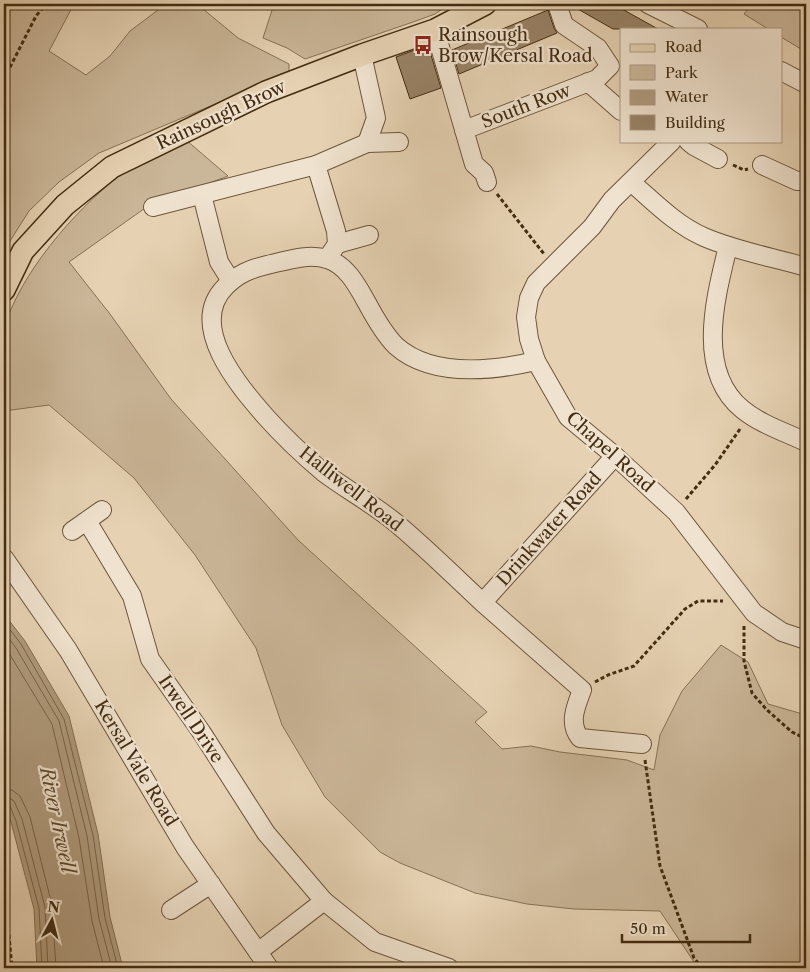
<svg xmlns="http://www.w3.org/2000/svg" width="810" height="972" viewBox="0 0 810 972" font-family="'Libre Caslon Text',serif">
	<rect width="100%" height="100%" fill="#e6d2b3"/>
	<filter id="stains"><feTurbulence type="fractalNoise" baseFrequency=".004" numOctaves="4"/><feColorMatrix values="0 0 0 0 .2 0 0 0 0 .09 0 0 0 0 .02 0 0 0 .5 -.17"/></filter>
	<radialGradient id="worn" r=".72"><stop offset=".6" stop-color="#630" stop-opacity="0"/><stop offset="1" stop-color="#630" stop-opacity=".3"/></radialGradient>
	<g fill="#cab698" stroke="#867155">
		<path d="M4,4H74L49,51L86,75L110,56L130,31L166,4H197L238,38L289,64V73L99,153L59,182L29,211L10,241L4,254Z"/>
		<path d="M274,4H450L435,14L416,21L305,59L287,48L263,38Z"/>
		<path d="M752,4H806V52L781,37V29H768L744,14Z"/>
		<path d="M186,140L228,176L148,206L69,262L110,314L171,399L298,540L487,712L475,722L502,749L531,746L560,752L627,760L654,770L660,735L682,691L721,645L748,662L768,704L806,715V968H698L660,911L574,909L527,904L475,893L400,863L380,852L325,797L282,725L256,648L195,555L134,478L49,405L4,411V329C19,275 74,211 118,177C136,164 165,151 186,140Z"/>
	</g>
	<path fill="#af9a7c" stroke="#846e52" d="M4,614L25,641L69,716L98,834L110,917L123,968H37L34,909L11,822L4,803Z"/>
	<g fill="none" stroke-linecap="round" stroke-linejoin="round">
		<g stroke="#796347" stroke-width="1">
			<path d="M4,622L21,644L64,719L93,835L105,918L118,968"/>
			<path d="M4,632L16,648L59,721L87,836L99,919L112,968"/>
			<path d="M4,645L52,724L79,838L92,921L104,968"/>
			<path d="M4,789L12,790L20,796L30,817L52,905L56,968"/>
			<path d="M4,797L9,798L14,801L22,819L45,907L48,968"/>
			<path d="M4,803L10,806L16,821L39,908L42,968"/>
		</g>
	</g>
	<g fill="#988266" stroke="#432c12">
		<path d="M569,4H613L658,29H613Z"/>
		<path d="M548,10L554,28L557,33L459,74L452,50Z"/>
		<path d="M428,45L441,88L410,99L396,57Z"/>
	</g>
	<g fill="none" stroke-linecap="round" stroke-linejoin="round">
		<g stroke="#6c563a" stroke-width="20">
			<g id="minor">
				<path d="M648,4L698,29"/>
				<path d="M435,30L474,164L484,173L487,182"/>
				<path d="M362,55L376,118L367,143"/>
				<path d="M781,71L806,84"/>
				<path d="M588,82L621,111"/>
				<path d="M464,130L597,79L610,66L598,48L564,25L557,4"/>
				<path d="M672,141L612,200L592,227L536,283L529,298L526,317L529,339L536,361L568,417L615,456L676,512L754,613L782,632L806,640"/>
				<path d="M688,141L694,146L718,159"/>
				<path d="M316,165L336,231L337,244L327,259"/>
				<path d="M762,165L797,181H806"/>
				<path d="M631,182C653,201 676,225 704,237C736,251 772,257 806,267"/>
				<path d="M202,195L219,262L231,281"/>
				<path d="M153,207L316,165L367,143L399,142"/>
				<path d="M337,244L369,235"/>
				<path d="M728,246C716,296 695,370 742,409C760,424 785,432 806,442"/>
				<path d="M536,361C492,371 432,378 396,346C384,334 375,318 367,303C358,287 347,265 327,259C308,253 285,261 267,265C250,269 238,274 226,286C186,325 239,386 266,417C283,436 303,455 323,472C347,490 373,504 396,523C426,548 454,576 483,603C516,632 549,661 582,690C576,706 568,723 580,738L642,744"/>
				<path d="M87,521L132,596L150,659L202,733L266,833L324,901L375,942L449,968"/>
				<path d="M72,531L102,510"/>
				<path d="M4,558L68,650L185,847L269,968"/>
				<path d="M483,602L615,456"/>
				<path d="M171,910L211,884"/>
				<path d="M258,952L324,901"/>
			</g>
		</g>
		<g stroke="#432c12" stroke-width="24">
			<path id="major" d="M4,290L23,251L65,205L112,167L266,92L362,55L435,30L485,4"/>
		</g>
		<g stroke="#432c12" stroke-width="3" stroke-dasharray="4 2.5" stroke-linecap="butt">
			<path d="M4,79L36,16L46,4"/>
			<path d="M733,165L744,170L748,169"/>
			<path d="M497,194L544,254"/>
			<path d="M686,499L715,465L740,429"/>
			<path d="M744,626V661L752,693L767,710L792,732L806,739"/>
			<path d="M595,682L608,675L634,666L685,609L698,601H723"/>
			<path d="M645,760L660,866L694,958L702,968"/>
			<path d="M4,883L12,968"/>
		</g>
		<use href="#minor" stroke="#efe2ce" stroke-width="18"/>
		<use href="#major" stroke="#e6d2b3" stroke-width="21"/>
	</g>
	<defs>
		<g id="bus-bare" transform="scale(1.5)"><path d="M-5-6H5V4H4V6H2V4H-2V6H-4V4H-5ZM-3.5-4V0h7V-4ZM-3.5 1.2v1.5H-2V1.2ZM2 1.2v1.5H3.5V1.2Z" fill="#8f2418" stroke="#efe2ce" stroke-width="2.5" paint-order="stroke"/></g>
	</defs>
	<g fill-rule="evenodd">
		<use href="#bus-bare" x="423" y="45"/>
	</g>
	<g text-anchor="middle" stroke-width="4.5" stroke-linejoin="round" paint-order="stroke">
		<g font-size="18" fill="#432c12" stroke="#efe2ce" text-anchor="start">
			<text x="438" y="41">Rainsough<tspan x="438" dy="21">Brow/Kersal Road</tspan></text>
		</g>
		<g font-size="18" fill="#432c12" stroke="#efe2ce">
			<text transform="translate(526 106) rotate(-21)" y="6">South Row</text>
			<text transform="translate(221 115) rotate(-25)" y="6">Rainsough Brow</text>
			<text transform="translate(610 452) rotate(42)" y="6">Chapel Road</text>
			<text transform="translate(351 489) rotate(38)" y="6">Halliwell Road</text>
			<text transform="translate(549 529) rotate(-48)" y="6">Drinkwater Road</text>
			<text transform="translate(191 719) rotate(56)" y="6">Irwell Drive</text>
			<text transform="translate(136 763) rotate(59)" y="6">Kersal Vale Road</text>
		</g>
		<g font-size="19" font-style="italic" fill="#5e482c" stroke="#efe2ce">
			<text transform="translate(58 820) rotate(78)" y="7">River Irwell</text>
		</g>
	</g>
	<rect width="810" height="972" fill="none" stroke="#e6d2b3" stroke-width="20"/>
	<rect x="5" y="5" width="800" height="962" fill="none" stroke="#432c12" stroke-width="2.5"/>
	<rect x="10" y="10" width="790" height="952" fill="none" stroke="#432c12"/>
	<rect x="620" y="28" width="162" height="115" fill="#efe2ce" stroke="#aa9983"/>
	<rect x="630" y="44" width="25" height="8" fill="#e6d2b3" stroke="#aa9983"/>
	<text x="665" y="52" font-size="15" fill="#432c12">Road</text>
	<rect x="630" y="65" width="25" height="15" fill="#cab698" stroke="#aa9983"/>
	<text x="665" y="78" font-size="15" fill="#432c12">Park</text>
	<rect x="630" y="90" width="25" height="15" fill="#af9a7c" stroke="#aa9983"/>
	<text x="665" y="102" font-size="15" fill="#432c12">Water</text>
	<rect x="630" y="115" width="25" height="15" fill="#988266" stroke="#aa9983"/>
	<text x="665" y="128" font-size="15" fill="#432c12">Building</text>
	<g transform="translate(52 920) rotate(7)" stroke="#efe2ce" stroke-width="4" paint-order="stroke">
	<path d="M0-4L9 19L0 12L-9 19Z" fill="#432c12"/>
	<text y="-8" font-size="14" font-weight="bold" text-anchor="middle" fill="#432c12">N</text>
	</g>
	<path d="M622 934v8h128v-8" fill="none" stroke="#432c12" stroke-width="2.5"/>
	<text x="630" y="934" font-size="15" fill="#432c12" stroke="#efe2ce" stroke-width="4" paint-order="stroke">50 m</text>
	<rect width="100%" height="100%" filter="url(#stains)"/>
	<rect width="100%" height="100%" fill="url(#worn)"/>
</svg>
